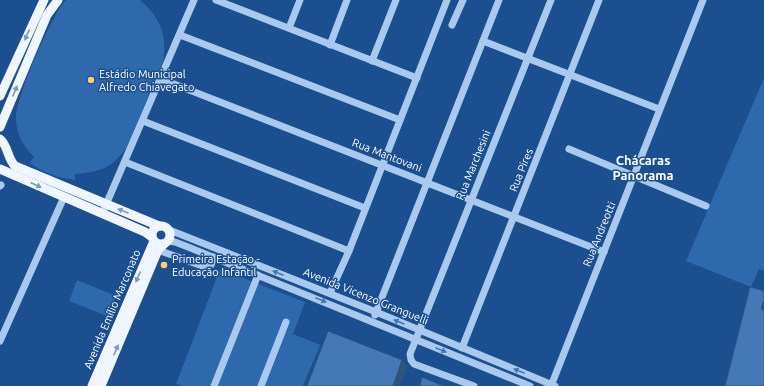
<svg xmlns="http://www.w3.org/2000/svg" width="764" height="386" viewBox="0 0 764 386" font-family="Ubuntu,sans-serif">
	<rect width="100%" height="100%" fill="#1b4f8f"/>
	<g fill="#2e69ad">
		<path d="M66,0H140C160,17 168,36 163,61L127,147C112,168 101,172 75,174V180C59,178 43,173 30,163L34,157C24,147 16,134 16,119C15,99 52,14 66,0Z"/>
		<path d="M764,78V271L759,269L751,287L686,261Z"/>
		<path d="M220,269L305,302L293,334L320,345L303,386H183L176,384Z"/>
		<path d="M77,280L116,296L107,316L69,301Z"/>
	</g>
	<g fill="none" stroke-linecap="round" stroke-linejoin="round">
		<g stroke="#a9c9ee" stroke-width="7">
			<path d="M216,0L417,78"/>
			<path d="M452,25L463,0"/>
			<path d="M289,28L300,0"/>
			<path d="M180,35L400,120"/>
			<path d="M483,41L659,109"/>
			<path d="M330,45L347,0"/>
			<path d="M372,61L396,0"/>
			<path d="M161,79L604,252"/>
			<path d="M143,121L365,208"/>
			<path d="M569,149L706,206"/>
			<path d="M125,162L349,251"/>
			<path d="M0,186L1,185"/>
			<path d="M102,214L194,0"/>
			<path d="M167,229L376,312L555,386"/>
			<path d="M168,241L175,242L188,247L530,386"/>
			<path d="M158,250L205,267L211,265L214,257"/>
			<path d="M330,293L349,251L447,0"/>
			<path d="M375,315L499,0"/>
			<path d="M0,341L64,197"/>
			<path d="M462,348L599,0"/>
			<path d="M214,386L258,275"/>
			<path d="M261,386L286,322"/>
			<path d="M474,386L414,364L411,360L410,354L551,0"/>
			<path d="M551,386L703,0"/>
		</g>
		<g stroke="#f0f6ff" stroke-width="9">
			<path d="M0,96L44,0"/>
			<path d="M0,127L47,15L58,0"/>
			<path d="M0,139C8,145 7,158 15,166L159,226"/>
			<path d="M0,169L145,232L152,237"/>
			<circle cx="161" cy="235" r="9"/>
			<path d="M92,386L154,241"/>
			<path d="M101,386L158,250L164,244"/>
		</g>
	</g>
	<g fill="#305480">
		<path d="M764,299V313L761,309Z"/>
		<path d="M402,360L407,366L400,386H393Z"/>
	</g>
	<g fill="#4478b7" stroke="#305480">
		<path d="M750,287L764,291V299L761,309L764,310V386H725Z"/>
		<path d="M328,331L402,360L393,386H307Z"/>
		<path d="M422,377L443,386H420Z"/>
	</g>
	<defs><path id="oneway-solid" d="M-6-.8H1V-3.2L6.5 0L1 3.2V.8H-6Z"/></defs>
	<g fill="#7b9ac1">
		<use href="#oneway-solid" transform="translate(27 35) rotate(114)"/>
		<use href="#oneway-solid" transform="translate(15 91) rotate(-67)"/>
		<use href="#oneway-solid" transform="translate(36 185) rotate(24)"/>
		<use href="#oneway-solid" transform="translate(123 211) rotate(-157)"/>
		<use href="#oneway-solid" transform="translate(138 277) rotate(113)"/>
		<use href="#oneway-solid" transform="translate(116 350) rotate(-67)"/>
	</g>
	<g fill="#4674ac">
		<use href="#oneway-solid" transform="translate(278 273) rotate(-158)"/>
		<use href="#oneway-solid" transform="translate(321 300) rotate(22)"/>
		<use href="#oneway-solid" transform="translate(399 322) rotate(-157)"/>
		<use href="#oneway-solid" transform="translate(441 350) rotate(22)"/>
		<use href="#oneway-solid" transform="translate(519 371) rotate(-158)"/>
	</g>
	<g fill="#ffd166" stroke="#1b4f8f" stroke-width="1.5">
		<circle cx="91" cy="80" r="4"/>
		<circle cx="164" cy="265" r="4"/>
	</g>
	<g text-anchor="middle" stroke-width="3" stroke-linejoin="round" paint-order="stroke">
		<g font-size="11" fill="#fff" stroke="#1b4f8f" text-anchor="start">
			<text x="99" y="78">Estádio Municipal<tspan x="99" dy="13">Alfredo Chiavegato</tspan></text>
			<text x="172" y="263">Primeira Estação -<tspan x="172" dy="13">Educação Infantil</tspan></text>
		</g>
		<g font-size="11" fill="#fff" stroke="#1b4f8f">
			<text transform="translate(387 155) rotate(21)" y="4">Rua Mantovani</text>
			<text transform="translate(473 165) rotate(-68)" y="4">Rua Marchesini</text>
			<text transform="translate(521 170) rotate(-68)" y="4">Rua Pires</text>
			<text transform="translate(599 234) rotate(-68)" y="4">Rua Andreotti</text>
			<text transform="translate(366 296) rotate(22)" y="4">Avenida Vicenzo Granguelli</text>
			<text transform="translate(112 309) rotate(-67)" y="4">Avenida Emílio Marconato</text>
		</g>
		<g font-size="13" font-weight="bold" fill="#fff" stroke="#1b4f8f">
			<text x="643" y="165">Chácaras<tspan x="643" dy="15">Panorama</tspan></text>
		</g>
	</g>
</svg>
